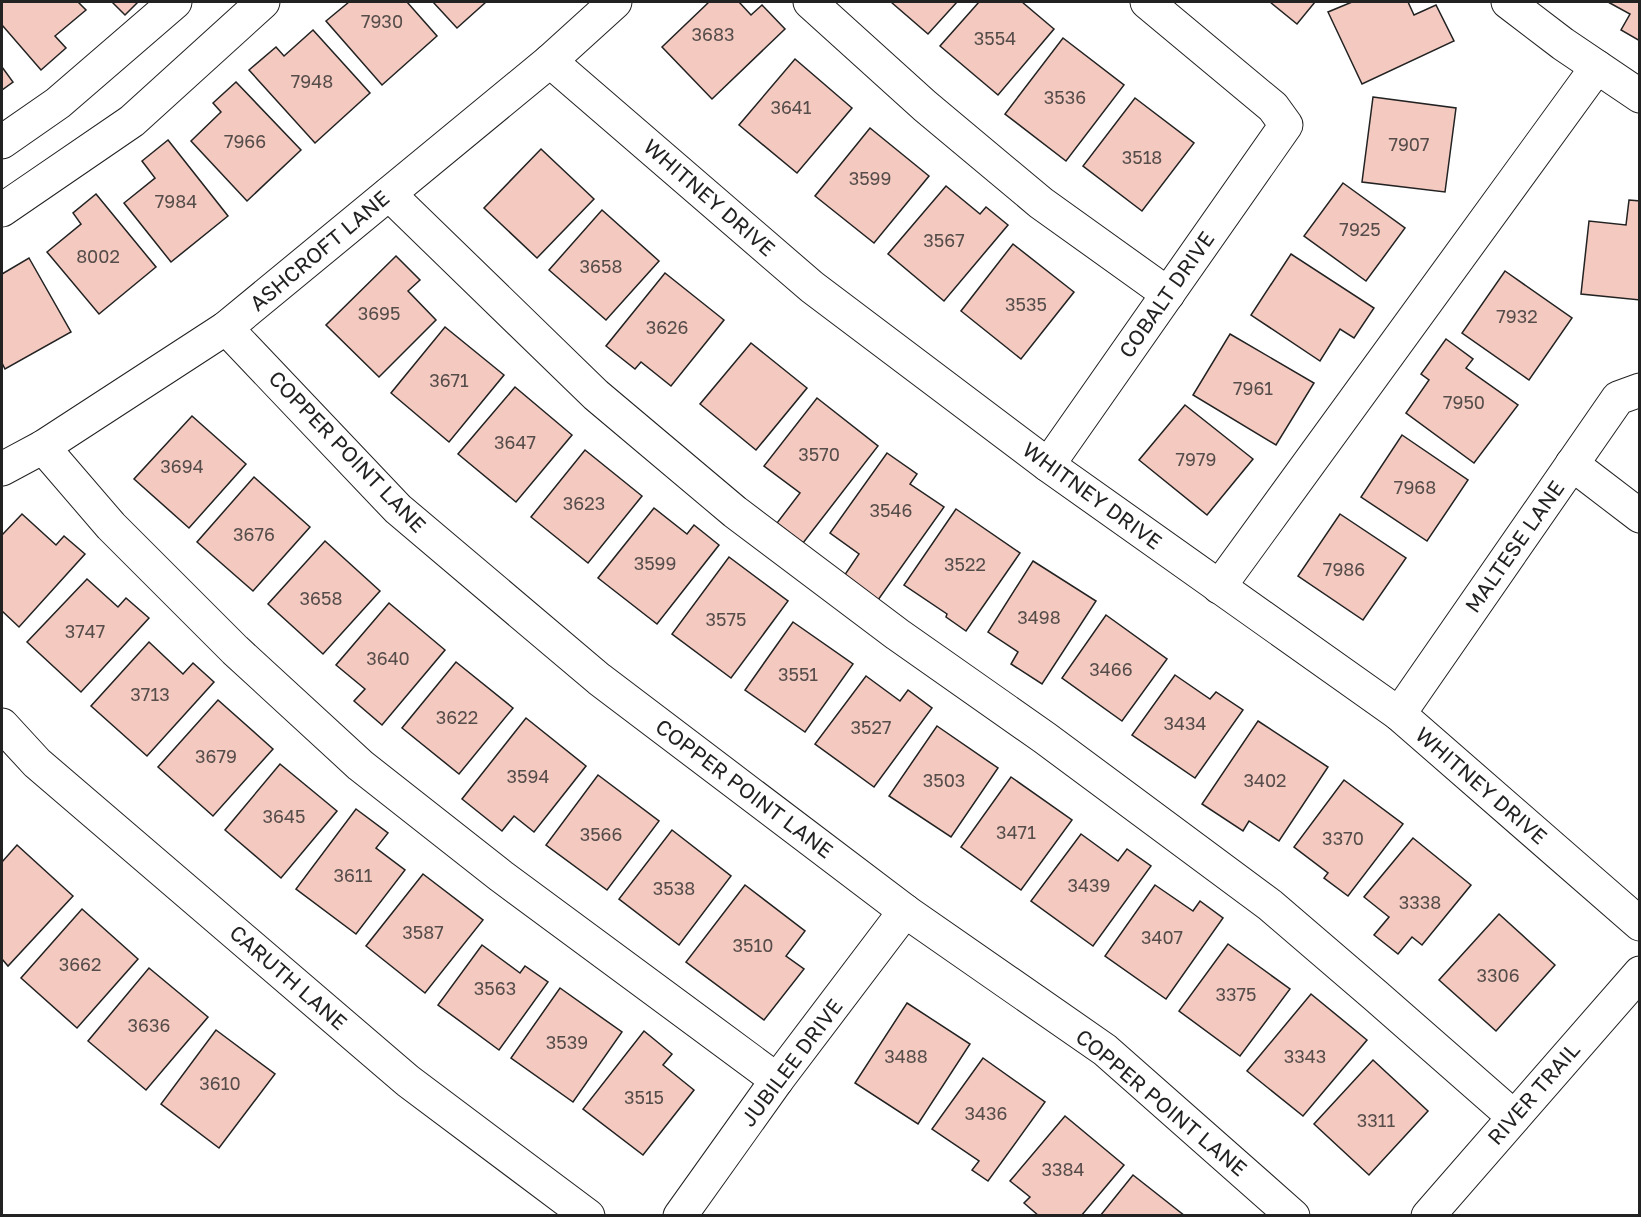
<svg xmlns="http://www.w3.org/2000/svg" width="1641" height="1217" viewBox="0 0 1641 1217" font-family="'Golos Text',sans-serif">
	<rect width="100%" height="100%" fill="#fff"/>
	<g fill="#f3c9c0" stroke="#222" stroke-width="1.5">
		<path d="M2,2H78L86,10L55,36L66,48L41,70L2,25Z"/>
		<path d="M112,2H138L125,15Z"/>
		<path d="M349,2H407L437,36L382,85L326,21Z"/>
		<path d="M433,2H486L457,28Z"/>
		<path d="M709,2H739L751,15L762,5L785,29L712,99L662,47Z"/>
		<path d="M891,2H957L928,34Z"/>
		<path d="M979,2H1022L1054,29L998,95L940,46Z"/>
		<path d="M1270,2H1315L1297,24Z"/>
		<path d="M1352,2H1408L1414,15L1436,5L1454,41L1362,84L1328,12Z"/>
		<path d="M1608,2H1640V41L1621,30L1630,14Z"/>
		<path d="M313,30L370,93L315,143L249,70L276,47L284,56Z"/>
		<path d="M1063,38L1124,85L1066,161L1005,114Z"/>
		<path d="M795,59L852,108L797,173L739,125Z"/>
		<path d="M2,67L13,82L2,90Z"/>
		<path d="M236,82L301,150L247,201L191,141L221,112L213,103Z"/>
		<path d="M1373,97L1456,108L1445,192L1362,182Z"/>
		<path d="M1135,98L1194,143L1142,211L1083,166Z"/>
		<path d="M870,128L929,176L874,243L815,196Z"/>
		<path d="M168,140L228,216L171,262L124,203L155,178L142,161Z"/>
		<path d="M541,149L594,199L537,258L484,208Z"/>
		<path d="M1343,183L1405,228L1366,281L1304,236Z"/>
		<path d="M946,186L980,214L986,207L1008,225L944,301L888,254Z"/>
		<path d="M96,194L156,267L99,314L47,252L81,224L73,213Z"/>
		<path d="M1629,200L1640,201V300L1581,294L1589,221L1626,225Z"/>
		<path d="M602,210L659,261L606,320L549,270Z"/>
		<path d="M1013,244L1074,292L1021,359L961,311Z"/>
		<path d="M1291,254L1374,308L1354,338L1340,329L1320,361L1251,315Z"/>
		<path d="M396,256L420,280L408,291L436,320L379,377L326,325Z"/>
		<path d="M29,258L71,332L5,369L2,363V274Z"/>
		<path d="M1505,271L1572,318L1529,380L1462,333Z"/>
		<path d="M665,273L724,320L671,386L641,362L635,369L606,346Z"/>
		<path d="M445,327L504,375L449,442L391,393Z"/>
		<path d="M1230,334L1314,383L1276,445L1193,395Z"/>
		<path d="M1446,339L1473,359L1466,368L1518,405L1474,463L1406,413L1429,380L1421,374Z"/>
		<path d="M751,343L807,388L756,450L700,404Z"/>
		<path d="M515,387L572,435L516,502L458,454Z"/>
		<path d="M817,398L878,446L803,543L777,523L800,493L764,466Z"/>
		<path d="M1185,405L1253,459L1207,515L1139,460Z"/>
		<path d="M192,416L246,464L189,528L134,479Z"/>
		<path d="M1402,435L1468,480L1427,541L1361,497Z"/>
		<path d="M585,450L642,496L588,563L531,517Z"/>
		<path d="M887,453L917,474L910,484L944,507L878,600L844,576L859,554L830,533Z"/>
		<path d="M254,477L310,527L253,591L197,542Z"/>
		<path d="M654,508L687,534L694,525L719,545L657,624L598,578Z"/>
		<path d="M956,509L1020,553L966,631L946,617L947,614L904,585Z"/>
		<path d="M22,514L56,545L64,536L85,554L19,627L2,611V535Z"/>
		<path d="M1340,514L1406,558L1363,620L1298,576Z"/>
		<path d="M325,541L380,591L323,654L268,604Z"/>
		<path d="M729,557L788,601L731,678L672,634Z"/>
		<path d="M1033,561L1096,601L1042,684L1011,664L1018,652L988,632Z"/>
		<path d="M87,579L118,607L126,598L149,618L81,692L27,642Z"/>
		<path d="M389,603L445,650L382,725L354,701L365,689L336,665Z"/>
		<path d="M1106,615L1167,659L1122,721L1062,678Z"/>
		<path d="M793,622L853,664L805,732L745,690Z"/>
		<path d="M149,642L183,674L193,663L214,682L147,756L91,706Z"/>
		<path d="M456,662L513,708L459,774L402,728Z"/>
		<path d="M1175,675L1210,699L1216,692L1243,710L1195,778L1132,735Z"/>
		<path d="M866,676L900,701L908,690L932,708L874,787L815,744Z"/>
		<path d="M218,700L273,749L213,816L158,767Z"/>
		<path d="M526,718L586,766L534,832L514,816L502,831L462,799Z"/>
		<path d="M1258,721L1328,767L1279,841L1249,821L1243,831L1202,804Z"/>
		<path d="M937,726L998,768L951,837L889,796Z"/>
		<path d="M280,764L337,811L281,878L225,830Z"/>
		<path d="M598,775L659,821L607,890L546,845Z"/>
		<path d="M1011,777L1072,820L1021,890L961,847Z"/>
		<path d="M1344,780L1403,824L1348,896L1324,878L1328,873L1294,847Z"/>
		<path d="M356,809L388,833L376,848L405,870L356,934L296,889Z"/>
		<path d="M672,830L731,876L679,945L619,899Z"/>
		<path d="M1081,834L1118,861L1127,849L1151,866L1093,946L1031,901Z"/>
		<path d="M1413,838L1471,885L1422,945L1412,937L1398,954L1374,935L1389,917L1364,897Z"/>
		<path d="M17,845L73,896L8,966L2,959V862Z"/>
		<path d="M423,874L483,920L425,993L366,946Z"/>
		<path d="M745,885L805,931L786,956L804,969L764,1020L686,962Z"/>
		<path d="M1155,885L1193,911L1200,901L1223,918L1166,999L1105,956Z"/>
		<path d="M82,909L138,959L77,1028L21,978Z"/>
		<path d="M1499,914L1555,965L1496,1031L1439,980Z"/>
		<path d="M1228,944L1290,989L1240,1056L1179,1011Z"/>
		<path d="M482,945L520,973L525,966L548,982L499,1050L438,1005Z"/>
		<path d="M149,968L208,1017L146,1090L88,1041Z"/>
		<path d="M560,988L622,1032L573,1102L511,1058Z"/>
		<path d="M1311,994L1367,1040L1303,1116L1247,1071Z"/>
		<path d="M907,1003L970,1044L918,1124L855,1083Z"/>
		<path d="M216,1030L275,1074L219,1148L161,1104Z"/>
		<path d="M644,1031L672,1054L663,1065L694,1090L643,1155L583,1109Z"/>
		<path d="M983,1058L1045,1102L988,1181L972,1170L979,1161L932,1129Z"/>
		<path d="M1373,1060L1428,1111L1369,1175L1314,1124Z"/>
		<path d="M1065,1116L1124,1165L1081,1216H1039L1024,1203L1030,1197L1010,1181Z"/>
		<path d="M1133,1175L1185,1216H1100Z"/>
	</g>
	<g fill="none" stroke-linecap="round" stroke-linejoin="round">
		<g stroke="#222" stroke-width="35">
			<g id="minor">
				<path d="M810,2L925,106L1041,203L1168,294"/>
				<path d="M1508,2L1563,44L1640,96"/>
				<path d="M550,61L812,287L1048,465L1399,714L1640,924"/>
				<path d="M2,142L58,103L175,2"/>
				<path d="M389,194L596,395L735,512L897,634L1045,738L1270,905L1376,996L1514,1117"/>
				<path d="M2,210L132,121L263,2"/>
				<path d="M226,328L398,509L599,679L905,911L1105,1050L1293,1216"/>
				<path d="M43,447L111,526L235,650L360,765L501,876L777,1080"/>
				<path d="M1572,464L1640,516"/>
				<path d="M1048,465L1286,125L1273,107L1147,2"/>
				<path d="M2,469L43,447L226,328L550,61L615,2"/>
				<path d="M1219,587L1597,67"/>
				<path d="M1399,714L1618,398L1640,390"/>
				<path d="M2,725L37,763L408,1081L588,1216"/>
				<path d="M680,1216L777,1080L905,911"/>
				<path d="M1428,1216L1640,973"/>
			</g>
		</g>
		<use href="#minor" stroke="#fff" stroke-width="33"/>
	</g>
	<g text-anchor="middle" stroke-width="4.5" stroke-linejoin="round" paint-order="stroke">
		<g font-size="18" fill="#564c4a">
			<text x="382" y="28">7930</text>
			<text x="713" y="41">3683</text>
			<text x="995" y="45">3554</text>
			<text x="312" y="88">7948</text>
			<text x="1065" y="104">3536</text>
			<text x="791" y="114">3641</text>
			<text x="245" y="148">7966</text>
			<text x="1409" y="151">7907</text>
			<text x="1142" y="164">3518</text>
			<text x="870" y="185">3599</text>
			<text x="176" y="208">7984</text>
			<text x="1360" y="236">7925</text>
			<text x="944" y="247">3567</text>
			<text x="98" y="263">8002</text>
			<text x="601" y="273">3658</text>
			<text x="1026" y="311">3535</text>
			<text x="379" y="320">3695</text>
			<text x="1517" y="323">7932</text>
			<text x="667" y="334">3626</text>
			<text x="449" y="387">3671</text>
			<text x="1253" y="395">7961</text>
			<text x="1464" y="409">7950</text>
			<text x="515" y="449">3647</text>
			<text x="819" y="461">3570</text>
			<text x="1196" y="466">7979</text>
			<text x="182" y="473">3694</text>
			<text x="1415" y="494">7968</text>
			<text x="584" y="510">3623</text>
			<text x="891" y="517">3546</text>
			<text x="254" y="541">3676</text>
			<text x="655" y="570">3599</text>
			<text x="965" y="571">3522</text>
			<text x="1344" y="576">7986</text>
			<text x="321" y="605">3658</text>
			<text x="1039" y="624">3498</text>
			<text x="726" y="626">3575</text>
			<text x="85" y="638">3747</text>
			<text x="388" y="665">3640</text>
			<text x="1111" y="676">3466</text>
			<text x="798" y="681">3551</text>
			<text x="150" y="701">3713</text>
			<text x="457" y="724">3622</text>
			<text x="1185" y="730">3434</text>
			<text x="871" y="734">3527</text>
			<text x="216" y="763">3679</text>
			<text x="528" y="783">3594</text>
			<text x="944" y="787">3503</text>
			<text x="1265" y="787">3402</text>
			<text x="284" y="823">3645</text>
			<text x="1016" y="839">3471</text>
			<text x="601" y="841">3566</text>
			<text x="1343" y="845">3370</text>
			<text x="353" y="882">3611</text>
			<text x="1089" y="892">3439</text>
			<text x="674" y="895">3538</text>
			<text x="1420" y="909">3338</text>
			<text x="423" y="939">3587</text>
			<text x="1162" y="944">3407</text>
			<text x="753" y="952">3510</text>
			<text x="80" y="971">3662</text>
			<text x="1498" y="982">3306</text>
			<text x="495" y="995">3563</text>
			<text x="1236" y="1001">3375</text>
			<text x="149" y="1032">3636</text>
			<text x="567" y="1049">3539</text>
			<text x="906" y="1063">3488</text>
			<text x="1305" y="1063">3343</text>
			<text x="220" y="1090">3610</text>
			<text x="644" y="1104">3515</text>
			<text x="986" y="1120">3436</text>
			<text x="1376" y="1127">3311</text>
			<text x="1063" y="1176">3384</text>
		</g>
		<g font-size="21" fill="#222" stroke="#fff">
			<text transform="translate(709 198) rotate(41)" y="7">WHITNEY DRIVE</text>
			<text transform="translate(320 251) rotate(-40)" y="7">ASHCROFT LANE</text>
			<text transform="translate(1167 295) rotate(-55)" y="7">COBALT DRIVE</text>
			<text transform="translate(347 452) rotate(46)" y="7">COPPER POINT LANE</text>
			<text transform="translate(1092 496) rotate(36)" y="7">WHITNEY DRIVE</text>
			<text transform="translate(1515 547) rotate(-55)" y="7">MALTESE LANE</text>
			<text transform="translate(1481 786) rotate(41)" y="7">WHITNEY DRIVE</text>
			<text transform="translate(744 789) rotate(37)" y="7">COPPER POINT LANE</text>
			<text transform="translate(288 978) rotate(41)" y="7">CARUTH LANE</text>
			<text transform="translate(792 1063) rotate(-53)" y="7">JUBILEE DRIVE</text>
			<text transform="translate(1534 1094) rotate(-49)" y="7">RIVER TRAIL</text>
			<text transform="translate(1161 1103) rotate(40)" y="7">COPPER POINT LANE</text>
		</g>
	</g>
	<rect width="1641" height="1217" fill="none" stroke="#222222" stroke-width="6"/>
</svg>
